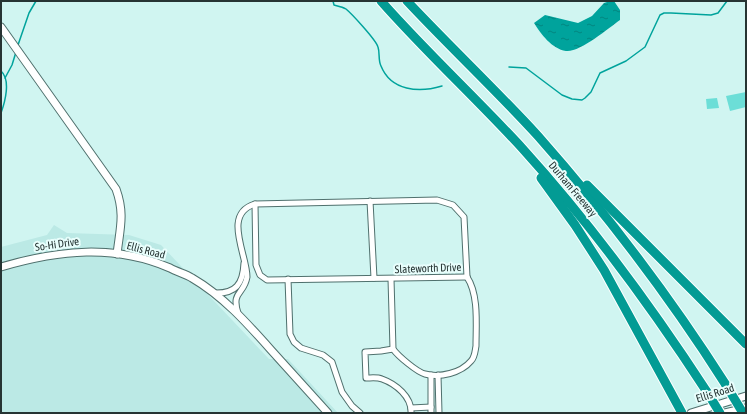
<svg xmlns="http://www.w3.org/2000/svg" width="747" height="414" viewBox="0 0 747 414" font-family="'Asap Condensed',sans-serif">
	<defs>
		<pattern id="water-ripples" width="26" height="14" patternUnits="userSpaceOnUse"><rect width="26" height="14" fill="#00a39c"/><path d="M2 4q2-2 4 0t4 0M15 11q2-2 4 0t4 0" fill="none" stroke="#028680"/></pattern>
	</defs>
	<rect width="100%" height="100%" fill="#d0f5f1"/>
	<path fill="#bbe9e5" d="M54,225L67,233L129,235L161,245L269,359H288L338,413H1V247L47,235Z"/>
	<g fill="#6cded7">
		<path d="M746,92V107L730,111L726,96Z"/>
		<path d="M717,98L719,108L707,109L706,99Z"/>
	</g>
	<path fill="url(#water-ripples)" d="M610,1H614L620,10V20C609,28 579,53 566,51C552,49 541,34 534,23L545,15L578,23L592,16L604,3Z"/>
	<g fill="none" stroke-linecap="round" stroke-linejoin="round">
		<g stroke="#00a39c" stroke-width="1.5">
			<path d="M333,1L334,5C338,6 343,7 346,9C352,14 376,40 378,47C380,53 378,60 381,66C391,91 419,93 442,86"/>
			<path d="M18,45L29,13L36,1"/>
			<path d="M509,67L526,68L562,95L572,99L582,100L585,98L591,92L600,73L626,61L645,47L660,15L664,13H671L711,15L718,13L727,1"/>
			<path d="M1,71C11,80 5,102 1,113"/>
			<path d="M5,78L12,65L16,52"/>
		</g>
		<g stroke="#4f706d" stroke-width="7">
			<g id="street">
				<path d="M370,201L374,278"/>
				<path d="M255,204L256,265L260,275L267,280L467,277"/>
				<path d="M288,279L290,334L294,342L301,348L323,355L332,362L342,392L352,406L360,413"/>
				<path d="M391,279L393,349C398,356 417,372 425,374C440,378 461,373 471,361C475,357 475,351 476,346C476,325 479,295 467,277"/>
				<path d="M214,293C236,294 243,284 244,263"/>
				<path d="M238,313C231,291 244,295 247,277C247,254 222,214 255,204L437,200L453,205L464,217L467,277"/>
				<path d="M393,349L381,351L365,352L366,378C371,378 377,377 382,379C396,384 412,397 411,413"/>
				<path d="M438,375L439,413"/>
				<path d="M411,408L431,407"/>
				<path d="M431,413V375"/>
			</g>
		</g>
		<g stroke="#4f706d" stroke-width="9">
			<g id="secondary">
				<path d="M1,27L116,189C125,214 120,228 117,254"/>
				<path d="M1,267C59,250 114,244 170,268C177,272 186,274 192,278C223,296 247,323 271,350C290,371 309,392 328,413"/>
				<path d="M691,413L746,396"/>
				<path d="M725,413L746,408"/>
			</g>
		</g>
		<g stroke="#fff" stroke-width="11">
			<g id="highway">
				<path d="M381,1C426,52 476,98 522,148C590,223 651,306 707,392"/>
				<path d="M407,1C450,47 496,90 538,136C607,214 670,297 726,385"/>
				<path d="M541,178L575,225L604,270L682,413"/>
				<path d="M587,185L746,344"/>
			</g>
		</g>
		<use href="#street" stroke="#fff" stroke-width="5"/>
		<use href="#secondary" stroke="#fff" stroke-width="7"/>
		<use href="#highway" stroke="#039b94" stroke-width="9"/>
		<g stroke="#fff" stroke-width="11" stroke-linecap="butt">
			<g id="highway-bridge">
				<path d="M726,385L743,413"/>
				<path d="M707,392L720,413"/>
			</g>
		</g>
		<use href="#highway-bridge" stroke="#039b94" stroke-width="9"/>
	</g>
	<g text-anchor="middle" stroke-width="4" stroke-linejoin="round" paint-order="stroke">
		<g font-size="11" fill="#263433" stroke="#e8fefc">
			<text transform="translate(573 189) rotate(50)" y="4">Durham Freeway</text>
			<text transform="translate(57 244) rotate(-8)" y="4">So-Hi Drive</text>
			<text transform="translate(146 250) rotate(15)" y="4">Ellis Road</text>
			<text transform="translate(428 268) rotate(-2)" y="4">Slateworth Drive</text>
			<text transform="translate(715 393) rotate(-17)" y="4">Ellis Road</text>
		</g>
	</g>
	<rect width="747" height="414" fill="none" stroke="#263433" stroke-width="4"/>
</svg>
